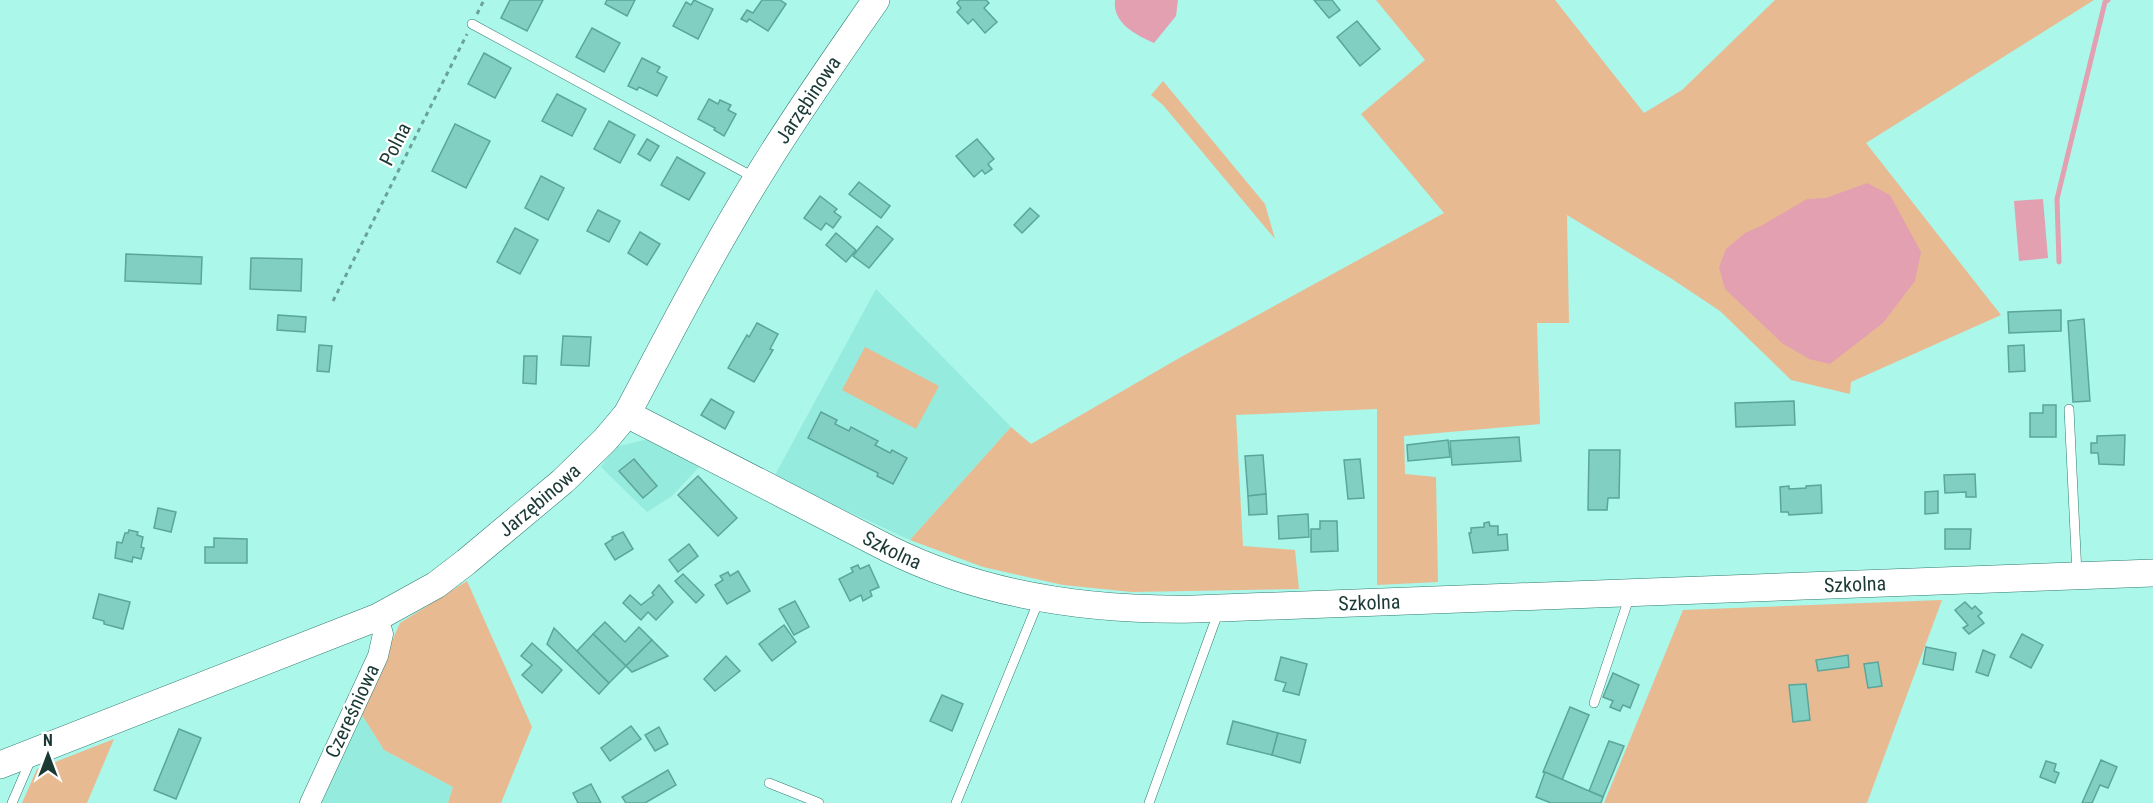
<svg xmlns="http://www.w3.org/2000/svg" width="2153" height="803" viewBox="0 0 2153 803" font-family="'Roboto Condensed',sans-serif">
	<rect width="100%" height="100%" fill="#abf7ea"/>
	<g fill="#95ebdd">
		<path d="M876,289L1011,427L910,540L774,477Z"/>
		<path d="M649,439L699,467L672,496L647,512L601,467L615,447Z"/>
		<path d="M360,712L384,750L453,787L448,803H318Z"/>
	</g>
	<g fill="#e8ba92">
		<path d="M1376,0H1555L1644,113L1682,90L1775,0H2094L1866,143L2001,315L1851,382L1850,394L1791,380L1720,311L1672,279L1567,215L1569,323H1537L1540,424L1404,436L1405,474L1436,477L1438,582L1377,585V409L1236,415L1243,546L1295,550L1299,589L1132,592L1063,585L983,567L910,540L1011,427L1031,444L1181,357L1444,213L1361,114L1425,60Z"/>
		<path d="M1163,81L1265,204L1275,239L1163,105L1151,95Z"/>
		<path d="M865,347L939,386L916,429L842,390Z"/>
		<path d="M467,581L532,727L501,803H448L453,787L384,750L360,712L400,623Z"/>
		<path d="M1942,600L1867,803H1604L1683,610Z"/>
		<path d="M114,739L87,803H22L37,769Z"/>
	</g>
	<g fill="#e2a0b0">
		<path d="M1115,0H1178L1176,16L1154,43C1136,35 1112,23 1115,0Z"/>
		<path d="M1867,183L1890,195L1921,252L1915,281L1883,323L1830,364L1809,359L1782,343L1725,289L1719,267L1726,249L1745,233L1761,226L1807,199L1826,198Z"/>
		<path d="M2043,199L2048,258L2019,261L2014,201Z"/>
	</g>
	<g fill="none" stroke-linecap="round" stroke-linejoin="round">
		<path stroke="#e2a0b0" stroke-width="5" d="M2059,262L2057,199L2105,2L2108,0"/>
	</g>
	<g fill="#81cfc3" stroke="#5ba59a" stroke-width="1.5">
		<path d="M510,0H543L527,31L501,18Z"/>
		<path d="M607,0H635L627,16L605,4Z"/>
		<path d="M694,0L713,9L698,39L673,26L686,2L691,5Z"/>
		<path d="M762,0H780L786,4L768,31L749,19L747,22L741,19L747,10L753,13Z"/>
		<path d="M960,0H986L989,3L984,8L997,22L985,33L973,19L968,24L957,12L961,8L957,3Z"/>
		<path d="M1314,0H1332L1340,10L1329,18Z"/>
		<path d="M1357,21L1380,49L1360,66L1337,37Z"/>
		<path d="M592,28L620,43L604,72L576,57Z"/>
		<path d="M484,53L511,68L495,98L468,84Z"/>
		<path d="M642,58L660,67L657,72L667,77L657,96L639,87L637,90L628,86Z"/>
		<path d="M557,94L586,109L572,136L542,121Z"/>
		<path d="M709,99L718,104L720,100L731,105L728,110L736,114L724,136L714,130L715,128L698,119Z"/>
		<path d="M609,121L635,135L620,163L594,149Z"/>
		<path d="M455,124L490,141L466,188L432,171Z"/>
		<path d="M647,139L659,146L650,161L638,154Z"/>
		<path d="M977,139L994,159L988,164L992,169L985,174L982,170L974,177L956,156Z"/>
		<path d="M677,157L705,173L689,200L661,185Z"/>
		<path d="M541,176L564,188L548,220L525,208Z"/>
		<path d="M859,182L890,206L881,218L849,194Z"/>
		<path d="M820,196L837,209L834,212L841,217L833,228L826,223L821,230L804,218Z"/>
		<path d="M1030,208L1039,216L1022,233L1014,225Z"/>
		<path d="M598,210L620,221L609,242L587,231Z"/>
		<path d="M877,226L893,239L869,268L853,256Z"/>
		<path d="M515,228L538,240L520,274L497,262Z"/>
		<path d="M640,232L660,244L647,265L628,253Z"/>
		<path d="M836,233L856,250L846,262L826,245Z"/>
		<path d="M126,254L202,257L201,284L125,281Z"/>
		<path d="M251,258L302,259L301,291L250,289Z"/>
		<path d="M2061,310V331L2009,333L2008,312Z"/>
		<path d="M278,315L306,317L305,332L277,330Z"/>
		<path d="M2084,319L2090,401L2073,402L2068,321Z"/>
		<path d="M757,323L778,334L770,349L773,350L754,382L728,368L747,335L749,337Z"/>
		<path d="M563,336L591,337L589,366L561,365Z"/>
		<path d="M319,345L332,346L329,372L317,371Z"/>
		<path d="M2024,345L2025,371L2009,372L2008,346Z"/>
		<path d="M524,356H537L536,384L523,383Z"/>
		<path d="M711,399L734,412L725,429L701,415Z"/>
		<path d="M1794,401L1795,425L1736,427L1735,403Z"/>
		<path d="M2043,405H2056V437H2030V413H2043Z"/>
		<path d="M821,412L837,420L835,424L849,431L851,427L878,441L875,445L890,453L892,450L907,458L893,484L877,476L878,473L808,438Z"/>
		<path d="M2125,435L2124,465L2099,464L2098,453H2091V443H2097V436Z"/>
		<path d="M1519,437L1521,461L1452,465L1450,441Z"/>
		<path d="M1448,440L1450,457L1408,461L1407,445Z"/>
		<path d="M1589,450H1620L1619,498H1608L1607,510H1588Z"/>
		<path d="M1263,455L1266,494L1248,496L1245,456Z"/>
		<path d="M634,459L657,486L643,498L619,471Z"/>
		<path d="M1360,459L1364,498L1348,499L1344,460Z"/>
		<path d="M1975,474L1976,497H1966V492L1945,493L1944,475Z"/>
		<path d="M698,476L737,518L718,536L678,495Z"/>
		<path d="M1821,485L1822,513L1789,515L1788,512H1781L1780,487L1789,486V489L1806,488V486Z"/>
		<path d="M1938,491V513L1925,514V492Z"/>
		<path d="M1266,494L1267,514L1249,515L1248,496Z"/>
		<path d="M158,508L176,512L171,532L154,528Z"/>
		<path d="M1308,514L1309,537L1279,539L1278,516Z"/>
		<path d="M1320,521H1337L1338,551L1311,552V529H1320Z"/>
		<path d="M1489,522L1490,526H1498V535L1507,534L1508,550L1473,553L1469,533H1471V528L1484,527V523Z"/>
		<path d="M1945,529H1971L1970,549H1945Z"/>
		<path d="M129,530L138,532L137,535L143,537L141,547L144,548L141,559L133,557L132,562L115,558L117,542L122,543L125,533H128Z"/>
		<path d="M623,532L633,549L615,560L605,544L613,539L612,537Z"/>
		<path d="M214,538L247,539V563H205V547H214Z"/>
		<path d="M689,544L698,556L678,572L669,560Z"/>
		<path d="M858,565L860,569L869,565L879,587L870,591L872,596L863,601L861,595L850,601L839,579L853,572L851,568Z"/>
		<path d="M738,571L750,591L727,604L715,585L723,580L720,576L728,572L730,576Z"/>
		<path d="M683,574L704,595L696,603L675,581Z"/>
		<path d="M659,585L673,602L656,620L648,612L641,620L623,603L630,595L641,605L654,595L652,593Z"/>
		<path d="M99,594L130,602L123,629L104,624V621L93,618Z"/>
		<path d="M795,601L809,627L794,635L779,609Z"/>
		<path d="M1965,602L1972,609L1975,606L1982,613L1978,616L1984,623L1969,634L1963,628L1968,625L1955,610Z"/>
		<path d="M605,622L625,642L639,627L652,640L626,666L593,634Z"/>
		<path d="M784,625L796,642L772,661L759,644Z"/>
		<path d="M554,628L609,683L599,694L547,644Z"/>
		<path d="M593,634L626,666L609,683L577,651Z"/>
		<path d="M2022,634L2043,645L2031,668L2010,657Z"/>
		<path d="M652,640L668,656L632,672L626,666Z"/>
		<path d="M532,643L562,670L542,693L522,675L532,665L521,656Z"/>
		<path d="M1926,647L1956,653L1953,670L1923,664Z"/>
		<path d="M1983,650L1995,655L1988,676L1976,672Z"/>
		<path d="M1848,655L1849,667L1818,671L1816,660Z"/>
		<path d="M726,656L740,671L715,691L704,679Z"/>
		<path d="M1281,657L1307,664L1299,695L1283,691L1286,683L1275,680Z"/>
		<path d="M1878,662L1882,686L1868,688L1864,664Z"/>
		<path d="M1613,673L1639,685L1630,708L1623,705L1620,711L1610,707L1613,701L1603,697Z"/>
		<path d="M1806,684L1810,720L1793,722L1789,685Z"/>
		<path d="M942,695L963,704L952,731L930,721Z"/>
		<path d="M1570,707L1589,715L1562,780L1543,772Z"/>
		<path d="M1233,721L1278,733L1272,755L1227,744Z"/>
		<path d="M631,726L641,739L610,761L601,748Z"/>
		<path d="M659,727L668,744L655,751L645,735Z"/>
		<path d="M179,729L201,738L176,799L154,790Z"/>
		<path d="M1278,733L1306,740L1300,763L1272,755Z"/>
		<path d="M1609,741L1624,746L1603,797L1589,791Z"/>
		<path d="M2101,760L2117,767L2108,788L2100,785L2092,803H2082Z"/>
		<path d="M2046,761L2056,764L2054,771L2059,773L2055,783L2040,777Z"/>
		<path d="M668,770L676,785L645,803H626L622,797Z"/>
		<path d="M1545,772L1603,797L1601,803H1551L1536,797Z"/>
		<path d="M591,784L601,803H578L573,793Z"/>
	</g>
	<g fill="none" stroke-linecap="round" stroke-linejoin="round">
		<g stroke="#2f7b70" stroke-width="10">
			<g id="lane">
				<path d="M472,24L755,178"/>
				<path d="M2069,409L2077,574"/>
				<path d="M1594,703L1630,595"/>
				<path d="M769,783L819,803"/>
				<path d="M12,803L31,759"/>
				<path d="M956,803L1039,600"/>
				<path d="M1149,803L1218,613"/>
			</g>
		</g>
		<g stroke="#2f7b70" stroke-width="21">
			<path id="street" d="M310,803L378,656L383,634L378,617"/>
		</g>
		<g stroke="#2f7b70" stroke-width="28">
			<g id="secondary">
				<path id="s1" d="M627,414L889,549C984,596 1089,611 1195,609L2153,573"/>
				<path id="s2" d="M0,765L378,617L436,585L466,562L563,481L605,440L627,414C671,331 714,247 764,167C799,110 838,55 876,0"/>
			</g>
		</g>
		<g stroke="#6aa299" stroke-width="3" stroke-dasharray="4.5 4.5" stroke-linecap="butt">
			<path d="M477,14L484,0"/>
			<path d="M333,301L467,34"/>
		</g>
		<use href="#lane" stroke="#fff" stroke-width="9"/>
		<use href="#street" stroke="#fff" stroke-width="20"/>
		<use href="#secondary" stroke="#fff" stroke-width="27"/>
	</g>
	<g text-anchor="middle" stroke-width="4.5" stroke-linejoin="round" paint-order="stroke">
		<g font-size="20" fill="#1a3935" stroke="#fff">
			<text dy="7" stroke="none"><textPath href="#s2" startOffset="1092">Jarzębinowa</textPath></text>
			<text transform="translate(395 144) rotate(-63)" y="7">Polna</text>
			<text dy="7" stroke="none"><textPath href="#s2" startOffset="606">Jarzębinowa</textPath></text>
			<text dy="7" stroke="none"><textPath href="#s1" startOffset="298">Szkolna</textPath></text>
			<text dy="7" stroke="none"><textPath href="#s1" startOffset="1270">Szkolna</textPath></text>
			<text dy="7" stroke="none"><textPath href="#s1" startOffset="784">Szkolna</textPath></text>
			<text transform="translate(352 711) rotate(-65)" y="7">Czereśniowa</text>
		</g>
	</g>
	<g transform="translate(48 755)" stroke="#ffffff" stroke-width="4.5" paint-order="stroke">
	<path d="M0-4.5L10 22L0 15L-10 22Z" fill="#1a3935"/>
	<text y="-9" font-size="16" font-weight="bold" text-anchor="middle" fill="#1a3935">N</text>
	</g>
</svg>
